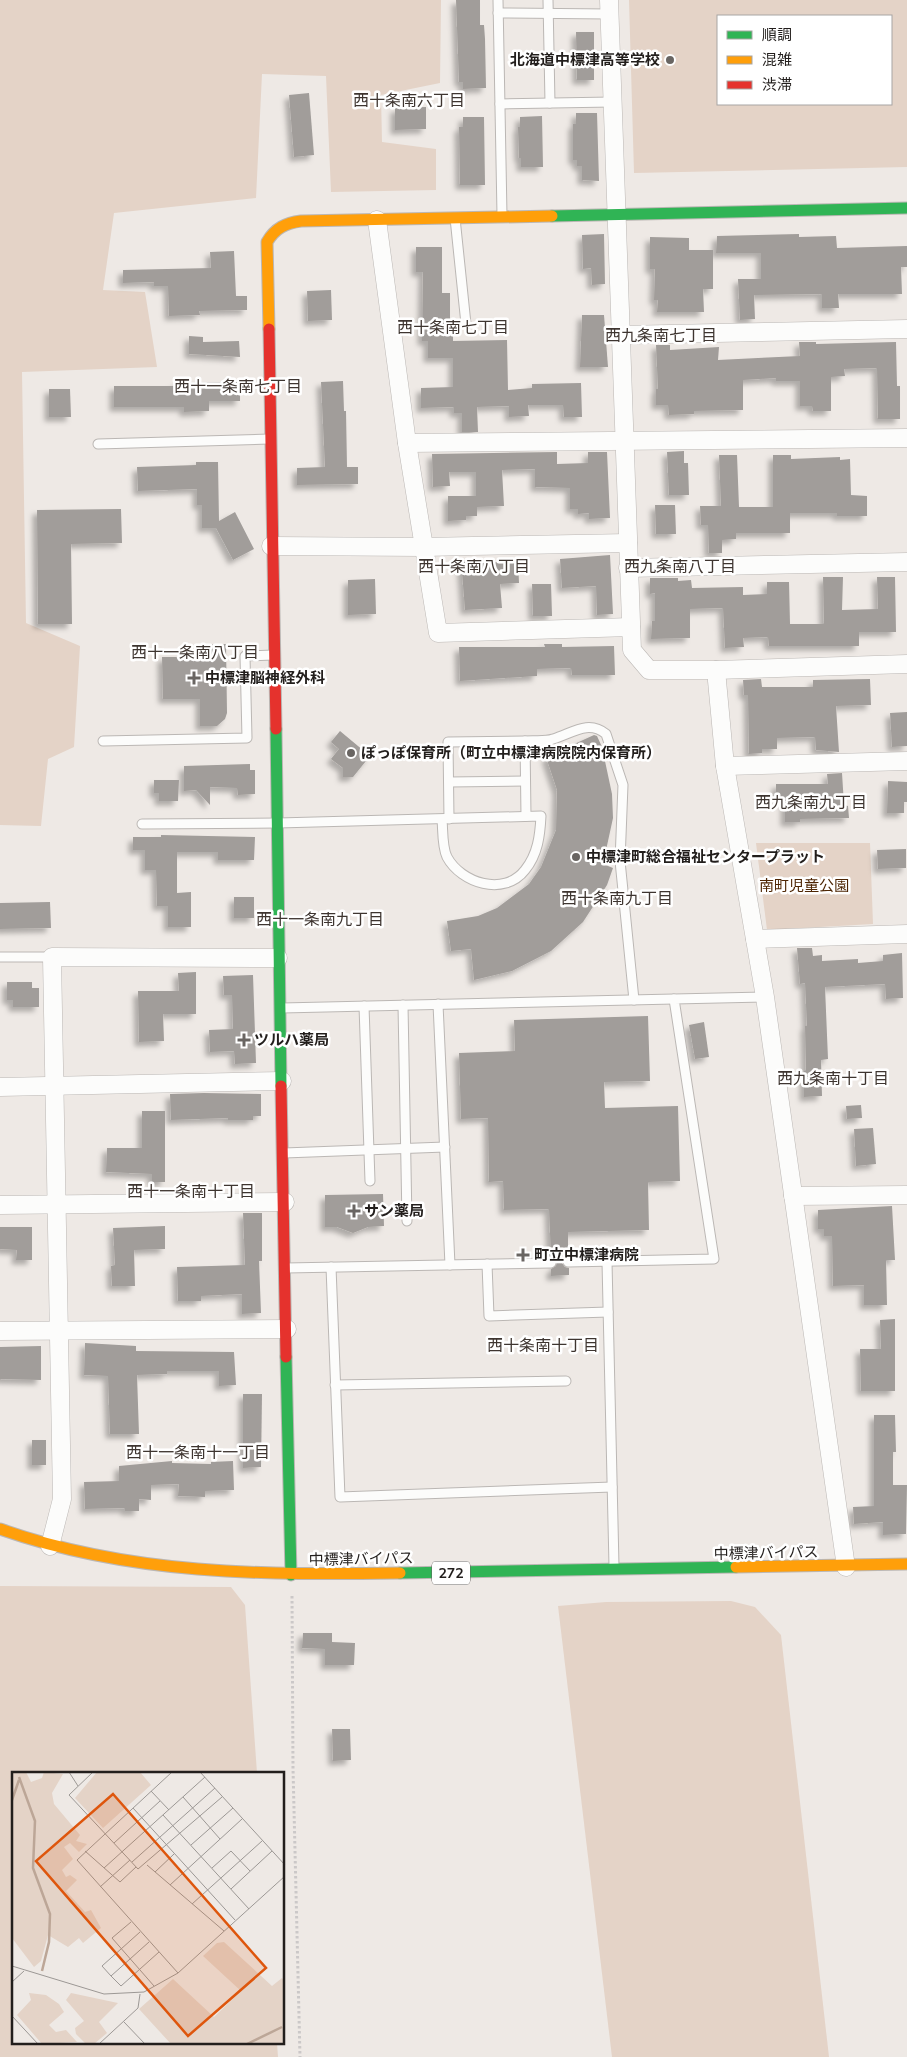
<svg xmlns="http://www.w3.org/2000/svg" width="907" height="2057" viewBox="0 0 907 2057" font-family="Mulish,'Noto Sans JP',sans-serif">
	<defs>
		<filter id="shadow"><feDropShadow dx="-4.5" dy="4.5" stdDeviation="2.5" flood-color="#0004"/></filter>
	</defs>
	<rect width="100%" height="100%" fill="#eee9e5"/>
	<g fill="#e4d3c7" fill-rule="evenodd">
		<path d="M0,0H441L440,83L381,95L382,142L436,149V190L331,192L326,76L262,74L256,198L114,213L103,290L145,292L157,367L22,372L26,623L80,646L74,747L48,759L41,826L0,825Z"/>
		<path d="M629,0H907V167L634,173ZM718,16H891V104H718Z"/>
		<path d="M756,843H870L873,924L767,930Z"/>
		<path d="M0,1586L231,1587L245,1605L257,1773H14V2043H277L278,2057H0Z"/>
		<path d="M731,1601L755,1607L781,1635L829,2057H612L558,1606L606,1602Z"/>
	</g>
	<g fill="#a19d9a" filter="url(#shadow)">
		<path d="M456,0H480V25H484L485,39L486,88L463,89V82H459Z"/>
		<path d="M576,32H594V80H577Z"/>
		<path d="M309,93L314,155L294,157L289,95Z"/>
		<path d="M426,107V129L395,130V108Z"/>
		<path d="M576,113H597L599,181L582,180V166H577V160H573V124H576Z"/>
		<path d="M542,116L543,167H521V158H519L518,127H520V117Z"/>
		<path d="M463,117H484L485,185H460L459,127H463Z"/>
		<path d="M604,234L605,284L592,285L591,268L583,269L582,235Z"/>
		<path d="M799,234V237L836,236L837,248L907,246V267H901L902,294H838L839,308H822V294L754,295L755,319L740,320L738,279H761V253H716L717,236Z"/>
		<path d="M650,237L689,238V250H713V289H703L704,312H657L658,300H654L655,269H650Z"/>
		<path d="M416,247H442V293H450V332H453V341L507,340L508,390L532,388V384L581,383L582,417H564L563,405H528L529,416L509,417V406L477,407L478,432H462V413H454V407L421,408V388L453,387V358H428V341H422L423,272H416Z"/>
		<path d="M234,251L236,296H247V310L199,311L200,315L169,316L168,286H154V282L123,283V270L211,268L210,252Z"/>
		<path d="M331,290L332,320L308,321L307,291Z"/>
		<path d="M582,315H604L608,367H580Z"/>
		<path d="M189,336L203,337V342L239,341L240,357L189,354Z"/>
		<path d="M799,342H816V344L896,342L897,386H900V419H878L877,368L844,369L845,376L831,377V411H813L812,406H800V381H776V378L743,380V410L694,411V414L669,415L668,405H656V389H658L656,345H670V350L719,347L718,360L800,356Z"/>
		<path d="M343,381L344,411H346L347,467H358V484L297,485V468L325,467L321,382Z"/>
		<path d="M240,382V401H209V411L184,412V407H114V386H175V383Z"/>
		<path d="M49,389H70L71,417H49Z"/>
		<path d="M684,451V463H688L689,495H669L667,452Z"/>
		<path d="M557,452V464L588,463V452H607L610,518L589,519V513L578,514V509H570V488L535,487V469L502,470L504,506L477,507V516H466V520L448,521V496H476V472H449L450,486L433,487L432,454Z"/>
		<path d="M719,455H737L739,507H773V455H791V459L840,457V460L850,459L851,495L867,496V516H837V513H790V533H736V539L722,540V553H709L708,525H701L700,506H721Z"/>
		<path d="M196,462H218L219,521L235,512L254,549L233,560L216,528H202V505H197V489L138,491L137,467L196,465Z"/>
		<path d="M655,505H675L676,534H656Z"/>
		<path d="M121,509L122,543L71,544L72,624H38L37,510Z"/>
		<path d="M610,555L613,614L597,615L596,586L562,588L560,559Z"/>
		<path d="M481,559V563L518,561L519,583L500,584L502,608L465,610L461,560Z"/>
		<path d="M823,577H843L842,610L878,609L877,577H895L896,632H859V646H769L768,637L743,638L744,647L725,648L723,608L690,609V638L651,639L652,621H655V593L650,594V578H678V581L691,580L692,588L743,587V595L767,594V582H789L790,624H824Z"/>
		<path d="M375,579L376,614L348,615V580Z"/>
		<path d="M532,584H551L552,616H533Z"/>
		<path d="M203,644H226L227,713L225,719L217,726H200V699H163L162,657H203Z"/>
		<path d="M544,644H562V647L614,646L615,675H572L571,668L537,669V676L460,681L459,647H545Z"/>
		<path d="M761,679L762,687H813V680L870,679L871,705L836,706L839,752L816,750L815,737L777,738V749H762V753L749,754L748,695H744L743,680Z"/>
		<path d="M907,712V746L892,747L890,713Z"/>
		<path d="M340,731L370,756L353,777H343V768L331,759L339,749L331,742Z"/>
		<path d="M594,735L597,736L602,747L612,794L613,818L603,864L613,868L607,885L583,922L551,951L512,971L474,980L471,949L451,951L447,921L478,916L497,908L529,884L541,867L556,830L557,790L546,757Z"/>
		<path d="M250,764V770H255V794L238,795L237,788L210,787V805L196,790L184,791V766Z"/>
		<path d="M842,773L844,805L848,806L849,818L800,819V822H785V798H776V784H828L827,774Z"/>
		<path d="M154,780H179L178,801H159V793H154Z"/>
		<path d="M888,781L907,782V802H904V813H887Z"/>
		<path d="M161,835L255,837L254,860H218V852H177V893L191,892V927H168V906H157L156,870H145V850H133V837H161Z"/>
		<path d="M906,849V868L878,869L877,850Z"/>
		<rect x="234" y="897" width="20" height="21"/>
		<path d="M50,902L51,928L0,929V903Z"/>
		<path d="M797,948H812L813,956L822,955V961L858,959V963L883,961V955L902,953L903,998L886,999L885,984L825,987L828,1059L821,1060L822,1096L804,1097V1071H806L805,1026H807L805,983L800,984Z"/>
		<path d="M196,972V1014H163L164,1041L139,1042L138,991H179L178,973Z"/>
		<path d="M253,975L256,1063L235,1064L234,1051L210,1052L209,1030L233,1029L232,995H224L223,976Z"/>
		<path d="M7,982H32V988H39V1007H13V1000H7Z"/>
		<path d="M648,1016L650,1081L604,1082L605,1108L678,1106L680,1181L648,1182L649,1230L568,1232V1256L563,1259L562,1263L565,1267L569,1268V1275L551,1276V1269L556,1266L557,1262L551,1257L549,1209L504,1210L503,1181L489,1182L488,1118L461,1119L459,1053L515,1051L514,1020Z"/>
		<path d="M704,1022L709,1057L695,1059L689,1025Z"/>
		<path d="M204,1093L261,1094V1116H253V1120H228V1118L171,1120L170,1094Z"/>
		<path d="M861,1105L862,1118L847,1119L846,1106Z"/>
		<path d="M142,1111H165V1182H152V1174L106,1172L107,1148H142Z"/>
		<path d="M873,1128L876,1164L856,1166L854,1129Z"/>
		<path d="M383,1194L384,1226L368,1227L353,1233L337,1227H325V1195Z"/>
		<path d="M892,1206L895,1260H886L887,1305H864V1285L833,1286L832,1236H824V1229H818V1210Z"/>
		<path d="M243,1213H262V1261H259L261,1313L242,1314V1294L201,1296V1301H178L177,1267L245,1265Z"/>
		<path d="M165,1226V1249L134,1250L135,1286H112L111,1266L115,1265L113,1228Z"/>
		<path d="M0,1227H32V1260H16L17,1250L0,1249Z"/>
		<path d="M895,1319V1391H861L860,1349H881L880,1320Z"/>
		<path d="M85,1343L136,1346V1351L234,1352L236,1385L219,1386V1371H167V1374L137,1375L139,1434H110L108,1376L84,1375Z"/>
		<path d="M41,1346V1380L0,1379V1347Z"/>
		<path d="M243,1394H262L261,1467L243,1468Z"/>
		<path d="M874,1415H895L896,1452H893V1485H907L906,1534L883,1535V1522L854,1524L853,1507L874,1506Z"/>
		<rect x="32" y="1440" width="14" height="25"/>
		<path d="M172,1461V1463L211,1464V1462L233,1461L234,1490L205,1491V1497L178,1496L179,1484L151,1485V1500L139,1499V1511H125V1508L85,1509L84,1482L119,1481V1466Z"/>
		<path d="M303,1633H332V1642L355,1643L354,1665H325V1649L302,1648Z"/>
		<path d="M332,1729H350L351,1760L333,1761Z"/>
	</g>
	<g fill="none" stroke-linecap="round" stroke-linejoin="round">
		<g stroke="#bbb7b4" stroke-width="11">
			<g id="lane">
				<path d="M498,0L502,215"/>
				<path d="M548,0L550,103"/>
				<path d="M498,13L609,14"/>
				<path d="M500,104L612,102"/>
				<path d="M455,218L466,324"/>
				<path d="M98,444L269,439"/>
				<path d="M103,741L247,738L245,656L273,655"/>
				<path d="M525,741C534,740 545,742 553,739C571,734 588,719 606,734L623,785L620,861L634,1000"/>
				<path d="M449,782L525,781"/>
				<path d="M449,819L448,742L525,741L526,816"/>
				<path d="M142,824L278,823L541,816C540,835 538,854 525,870C504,897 461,883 447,857C442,847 443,830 442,819"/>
				<path d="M0,957H52"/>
				<path d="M438,1004L450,1265"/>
				<path d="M403,1005L407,1221"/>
				<path d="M364,1006L370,1181"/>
				<path d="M282,1008L674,999"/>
				<path d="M284,1153L445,1147"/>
				<path d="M568,1262L714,1259L674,999L765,997"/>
				<path d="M607,1262L614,1566"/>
				<path d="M487,1264L489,1316L608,1312"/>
				<path d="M331,1267L340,1497L612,1487"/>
				<path d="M286,1268L551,1263"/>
				<path d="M335,1385L566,1381"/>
			</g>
		</g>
		<g stroke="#bbb7b4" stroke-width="19">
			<g id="street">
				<path d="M609,0L632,650L649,670H716L907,664"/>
				<path d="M377,220L407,443L438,633L631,627"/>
				<path d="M621,335L907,329"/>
				<path d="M407,443L907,438"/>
				<path d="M271,546L423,547L628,543"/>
				<path d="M628,568L907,562"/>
				<path d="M716,670L725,766L765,997L846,1567"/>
				<path d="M725,766L907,761"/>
				<path d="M755,939L907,934"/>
				<path d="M0,1087L282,1081"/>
				<path d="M793,1196L907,1195"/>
				<path d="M0,1205L285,1202"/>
				<path d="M0,1331L287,1329"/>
				<path d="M50,1546L62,1499L52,957L278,958"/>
			</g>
		</g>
		<g stroke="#bbb7b4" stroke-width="13">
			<g id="fast">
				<path d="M552,216L907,208"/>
				<path d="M276,729L281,1086"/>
				<path d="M286,1357L291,1575"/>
				<path d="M400,1573L736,1567"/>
			</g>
		</g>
		<g stroke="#bbb7b4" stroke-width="13">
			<g id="slow">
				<path d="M269,329L267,242C275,228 286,223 301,221L552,216"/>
				<path d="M0,1529C130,1575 264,1575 400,1573"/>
				<path d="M736,1567L907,1564"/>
			</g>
		</g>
		<g stroke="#bbb7b4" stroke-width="13">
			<g id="jam">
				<path d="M269,329L276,729"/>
				<path d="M281,1086L286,1357"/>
			</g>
		</g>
		<path stroke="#cbc8c8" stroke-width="3" stroke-dasharray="2.5 2.5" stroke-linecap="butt" d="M292,1596L293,1768L300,2057"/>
		<use href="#lane" stroke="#fcfcfb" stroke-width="9"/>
		<use href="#street" stroke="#fcfcfb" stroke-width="18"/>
		<use href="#fast" stroke="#30b455" stroke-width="11"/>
		<use href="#slow" stroke="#ff9f0a" stroke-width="11"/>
		<use href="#jam" stroke="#e5322d" stroke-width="11"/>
	</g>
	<g fill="#696562" stroke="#fff" stroke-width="2">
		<circle cx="670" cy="60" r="5"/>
		<path d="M191.5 670.5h5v5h5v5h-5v5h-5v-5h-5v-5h5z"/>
		<circle cx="351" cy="753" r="5"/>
		<circle cx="576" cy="857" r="5"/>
		<path d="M241.5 1032.5h5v5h5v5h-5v5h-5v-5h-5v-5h5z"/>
		<path d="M351.5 1203.5h5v5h5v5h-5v5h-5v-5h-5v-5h5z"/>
		<path d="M520.5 1247.5h5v5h5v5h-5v5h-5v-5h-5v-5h5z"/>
	</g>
	<g text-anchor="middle" stroke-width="5" stroke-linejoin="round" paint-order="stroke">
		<rect fill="#fff" stroke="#646260" stroke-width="1" x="432" y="1561.5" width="38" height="23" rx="4"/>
		<g font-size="14" font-weight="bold" fill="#221e1c">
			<text x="451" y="1578">272</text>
		</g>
		<g font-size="15" font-weight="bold" fill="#221e1c" stroke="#fff" text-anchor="start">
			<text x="660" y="65" text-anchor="end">北海道中標津高等学校</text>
			<text x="205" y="683">中標津脳神経外科</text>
			<text x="361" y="758">ぽっぽ保育所（町立中標津病院院内保育所）</text>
			<text x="586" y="862">中標津町総合福祉センタープラット</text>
			<text x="254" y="1045">ツルハ薬局</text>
			<text x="364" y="1216">サン薬局</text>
			<text x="534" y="1260">町立中標津病院</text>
		</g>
		<g font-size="15" fill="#4e2604" stroke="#fff">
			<text x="804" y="891">南町児童公園</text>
		</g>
		<g font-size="15" fill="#221e1c" stroke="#fff">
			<text transform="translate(766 1553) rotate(-1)" y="5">中標津バイパス</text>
			<text transform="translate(361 1559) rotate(-1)" y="5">中標津バイパス</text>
		</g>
		<g font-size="16" fill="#3e3530" stroke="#fff">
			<text x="409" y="106">西十条南六丁目</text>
			<text x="453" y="333">西十条南七丁目</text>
			<text x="661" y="341">西九条南七丁目</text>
			<text x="238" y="392">西十一条南七丁目</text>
			<text x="474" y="572">西十条南八丁目</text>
			<text x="680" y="572">西九条南八丁目</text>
			<text x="195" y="658">西十一条南八丁目</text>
			<text x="811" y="808">西九条南九丁目</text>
			<text x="617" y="904">西十条南九丁目</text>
			<text x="320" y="925">西十一条南九丁目</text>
			<text x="833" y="1084">西九条南十丁目</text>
			<text x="191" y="1197">西十一条南十丁目</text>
			<text x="543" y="1351">西十条南十丁目</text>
			<text x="198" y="1458">西十一条南十一丁目</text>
		</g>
	</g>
	<g transform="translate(12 1772)">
		<rect width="272" height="272" fill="#eee9e5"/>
		<path d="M0,0H14L19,10L30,6L32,0L51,2L40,21L42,32L68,63L64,69L75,72L67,80L58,71L52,75L61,87L50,98L54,105L58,103L65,108L54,119L73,140L79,138L89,156L71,171L67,166L56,175L36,163L29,189L22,195L0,166ZM85,0H128L139,13L91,56L63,26ZM212,170L260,214L270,206L272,209V272H159L127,237L161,207L202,245L229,219L191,184L205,171ZM17,221L34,223L47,232L52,240L37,253L44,260L54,258L65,270L30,272L5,243L19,228ZM59,221L106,231L87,250L95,261L82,272H74L64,262L63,256L72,249L54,228Z" fill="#e4d3c7"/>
		<path fill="none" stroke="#bca697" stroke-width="2.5" d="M7,5L23,49L21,96L38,142L37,170L30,199M0,28L7,8M235,272L270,255"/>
		<path fill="none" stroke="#9c9895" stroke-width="1" d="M57,0L66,14M81,0L57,23L126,97L210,25M160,0L65,88L166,201M188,0L273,93M139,19L157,38M171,25L208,67M121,36L223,148M151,43L237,137M102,71L148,29M179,73L221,36M73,79L108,110L124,95M120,90L203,16M135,93L212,159M92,96L193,5M200,96L219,79L238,99M143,100L162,82M158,113L230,47M88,115L118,88M219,117L260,79M180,132L250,69M119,150L100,166L142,214M137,170L99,204L109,214L147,180M0,194L92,222L132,220L166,201L273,104M99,204L90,194L128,160M0,210L12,199M0,244L26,272M112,250L133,272M87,272L126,236L128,222"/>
		<path fill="#de560d" fill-opacity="0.15" stroke="#de560d" stroke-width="2.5" d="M101,22L254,196L176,264L24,89Z"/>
		<rect width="272" height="272" fill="none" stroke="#221e1c" stroke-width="2.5"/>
	</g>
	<rect x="717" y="15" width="175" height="90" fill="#ffffff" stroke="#a7a5a4"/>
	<rect x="727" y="31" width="25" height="8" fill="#30b455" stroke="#a7a5a4"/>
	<text x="762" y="40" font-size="15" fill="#221e1c">順調</text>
	<rect x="727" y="56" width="25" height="8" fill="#ff9f0a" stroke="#a7a5a4"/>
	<text x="762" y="65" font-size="15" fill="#221e1c">混雑</text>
	<rect x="727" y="81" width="25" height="8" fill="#e5322d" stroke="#a7a5a4"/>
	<text x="762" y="90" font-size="15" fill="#221e1c">渋滞</text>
</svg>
